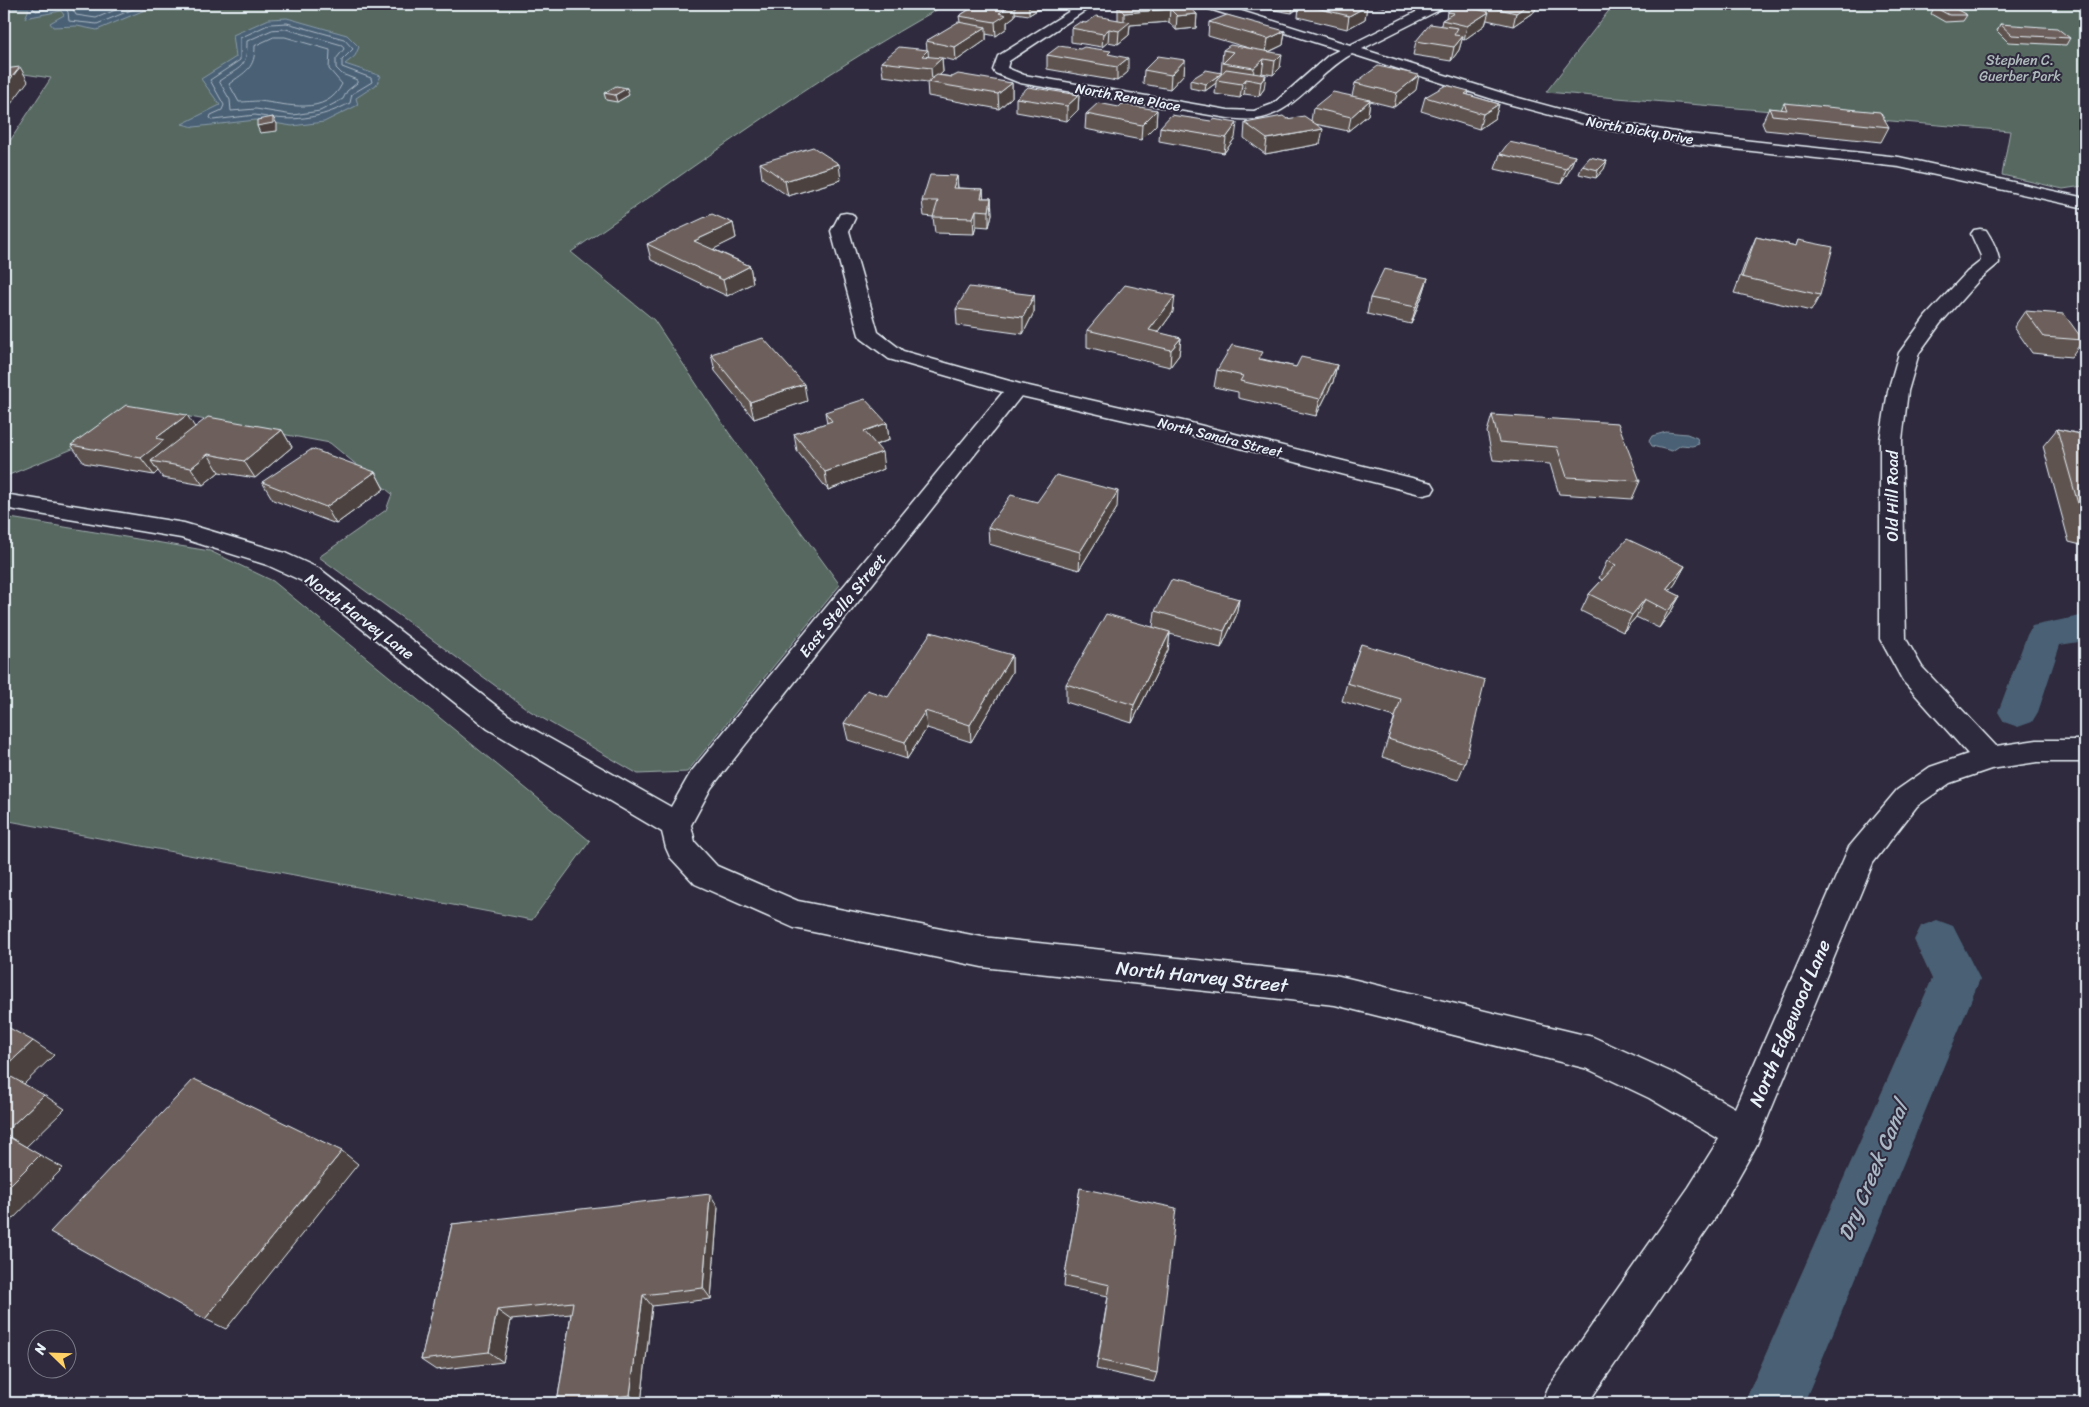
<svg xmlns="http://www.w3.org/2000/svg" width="2089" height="1407" viewBox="0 0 2089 1407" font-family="Sriracha,sans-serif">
	<rect width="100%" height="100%" fill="#2f2a3d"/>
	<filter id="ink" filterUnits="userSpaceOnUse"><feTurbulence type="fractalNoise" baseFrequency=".02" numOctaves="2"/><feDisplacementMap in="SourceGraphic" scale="10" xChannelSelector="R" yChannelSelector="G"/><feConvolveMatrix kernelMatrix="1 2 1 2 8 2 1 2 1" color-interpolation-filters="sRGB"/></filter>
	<g filter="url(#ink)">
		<g fill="#566860" stroke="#9facac">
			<path d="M4,4H947C816,76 694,167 571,252L654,320L729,433L840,585L687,772L638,774L530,711L319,557L386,510L392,494L330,443L163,412L4,477V150L51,78L4,71Z"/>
			<path d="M1614,4H2085V174L2081,177L2083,186L2063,189L2002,175L2010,131L1546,92Z"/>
			<path d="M4,517L210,551L273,581L590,841L532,920L4,820Z"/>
		</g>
		<g fill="#4a6175" stroke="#899ba9">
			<path d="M4,4H159L97,30L77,26L53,27L50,23L64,15L61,11L25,18L29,9L5,8Z"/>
			<path d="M287,18L347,35L359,47L355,56L345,64L381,76L376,85L356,98L358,105L324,122L292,126L256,120L194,127L182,124L220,105L201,79L236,57L233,35L269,19Z"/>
			<path d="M1666,432L1687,434L1697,438L1699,444L1692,446L1681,445L1672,451L1652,446L1649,441L1652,436Z"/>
		</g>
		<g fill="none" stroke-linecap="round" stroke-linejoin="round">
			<g stroke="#a9b7c4" stroke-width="1">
				<path d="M20,4L30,5L36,11L63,6L68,12L69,21L97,24L146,4"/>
				<path d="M70,4L76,15L96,18L130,4"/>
				<path d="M286,29L342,45L344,49L336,59V68L342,74L357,80V83L347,91L343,99L320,111L293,115L256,109L231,111L230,100L219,81C241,66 247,69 247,41L272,30Z"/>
				<path d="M274,37H285L330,50L329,69L342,84C326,117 287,104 259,101C253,101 246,102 239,102L229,84C246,71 255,69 255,46Z"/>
				<path d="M267,117L255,115L213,120L210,118L211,115L222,110L224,105L210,80L240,60V38L270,24L287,23L344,39L353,49L342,60V67L371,78L372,82L352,94L350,103C325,116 303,121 275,118"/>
			</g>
			<g fill="#4a6175" fill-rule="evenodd">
				<path d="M2085,615V641L2060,645L2038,712L2032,722L2018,727L2004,722L1998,712L2027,635L2032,626Z"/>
				<path d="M1937,920L1953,926L1980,979L1804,1403H1744L1932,979L1914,940L1921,926Z"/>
			</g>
			<g stroke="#e8f1f8" stroke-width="3">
				<g id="minor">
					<path d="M1081,4H1095L1009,61L1007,68L1024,75L1228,110L1254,111L1273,104L1329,55L1339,50L1203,7L1201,4H1219L1350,45L1432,4H1447L1445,7L1362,49L1515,97L1600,120L1688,134L1899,157L2085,198V208L1899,167L1688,144L1599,128L1505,103L1352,54C1318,72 1295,114 1256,119C1247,120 1237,119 1228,118L1020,83L995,73L993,70L998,56Z"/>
					<path d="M846,213L852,214L855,218L849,231L878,332L903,351L1020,384L1187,422L1432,483L1435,488L1432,493L1424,495L1185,434L1021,396L711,788L691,825L695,842L717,866L798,901L982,937L1335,975L1593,1037L1675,1074L1735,1108L1849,847L1897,790L1930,767L1968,754L1903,681L1880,639V440L1888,391L1899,353L1926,316L1967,272L1981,261V256L1971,234L1974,230L1980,229L1986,230C1992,239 1999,252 1999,263L1979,280L1940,324L1919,353L1908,391L1902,440L1906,639L1922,667L1996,746L2037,740H2085V762H2037L1991,769L1950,783L1917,806L1873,863L1756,1146L1717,1215L1588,1403H1542L1548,1388L1689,1187L1719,1139L1649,1098L1588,1069L1335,1005L982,967L794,928L695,884L670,857L666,848L662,832L488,729L302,581L267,565L181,538L4,508V494L184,523L285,553L320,569L508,715L671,807L691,772L1003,392L889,359L862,339L859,335L831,231L840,214Z"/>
				</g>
			</g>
			<use href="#minor" fill="#2f2a3d" fill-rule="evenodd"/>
		</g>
		<g fill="#5e534f" stroke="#e8f1f8">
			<path d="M978,4H1047L1029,15L1015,13V16L1007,22V28L996,36L986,34V40L956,61L942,58L943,72L939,75L952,77L1012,83V97L999,109L928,96L927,82L883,76L881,62L927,50L926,41L960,22L959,16Z"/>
			<path d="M1186,4L1197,14L1196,28L1176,30L1169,22L1130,25L1129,35L1118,44L1108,42L1102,47L1071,42V28L1086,23L1118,20V6Z"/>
			<path d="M1269,4H1358L1367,6L1365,19L1347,29L1298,17L1299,7L1292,13L1268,9Z"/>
			<path d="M1369,4H1390L1384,7Z"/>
			<path d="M1478,4H1537L1535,11L1513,26L1487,20L1485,25L1464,40L1462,39L1459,50L1451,61L1413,55L1416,41L1441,25L1442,20L1446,18L1447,12L1477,9Z"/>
			<path d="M1934,7L1967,15L1963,21L1945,22L1931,14Z"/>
			<path d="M1209,22L1285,31L1283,45L1269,52L1280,68L1273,75L1262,73L1261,74L1264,89L1259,96L1244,94L1240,98L1215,94L1216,83L1205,91L1190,88V80L1221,73L1223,50L1252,49L1208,36Z"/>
			<path d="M2000,24L2070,38L2066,45L2008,42L1997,31Z"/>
			<path d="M1047,55H1111L1128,72L1117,81L1047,69Z"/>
			<path d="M1185,60L1184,74L1170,89L1143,84L1144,70Z"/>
			<path d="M1355,83L1416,90L1394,107L1370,101L1368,115L1348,131L1315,124L1320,144L1265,154L1244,138L1245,123L1287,119L1311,121L1313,108L1352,96Z"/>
			<path d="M1469,91L1468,95L1499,104L1495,118L1479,129L1421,111L1425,97Z"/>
			<path d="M604,93L629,95L617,102L606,100Z"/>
			<path d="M1079,95L1078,110L1067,121L1016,112V98Z"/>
			<path d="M1784,103L1889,127L1881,142L1765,130L1762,123L1769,108L1781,110Z"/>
			<path d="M1157,110L1156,125L1141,140L1085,129L1086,114Z"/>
			<path d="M1160,127L1235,138L1224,153L1159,141Z"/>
			<path d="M1500,154L1575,156L1569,171L1561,184L1495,169Z"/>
			<path d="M1607,161L1604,169L1596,178L1579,174L1582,166Z"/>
			<path d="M760,163L841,180L788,196L762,178Z"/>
			<path d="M957,176L958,188L983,189V198H991L992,214L989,227L976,226L974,234L935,233L933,217L924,216L922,201Z"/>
			<path d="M733,223L736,238L713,249L750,266L753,283L727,296L651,260L647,244Z"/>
			<path d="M1756,237L1796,246L1798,240L1820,295L1811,311L1734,293L1749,253Z"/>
			<path d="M1428,278L1423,294L1411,324L1367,314L1370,298Z"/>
			<path d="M1034,295V312L1023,334L957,325L956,309Z"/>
			<path d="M2025,311L2083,340L2071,357L2032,353L2014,327Z"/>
			<path d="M1173,312L1158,333L1181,338L1179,355L1170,367L1087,347V330Z"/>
			<path d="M711,354L807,401L754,419L715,371Z"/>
			<path d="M1262,359L1296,367L1337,365L1333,382L1316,416L1238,398V392L1214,387L1217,370Z"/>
			<path d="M825,412L887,423L889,440L876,445L884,469L828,490L797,451L794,434L827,423Z"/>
			<path d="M1492,415L1640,481L1632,499L1559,494L1550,464L1493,460L1487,432Z"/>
			<path d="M195,427L282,430L292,447L255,478L219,472L203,485L163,478L158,471L154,475L84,463L71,445Z"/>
			<path d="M2057,429L2085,435V546L2069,542L2043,446Z"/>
			<path d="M375,472L384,489L336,524L273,500L262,482Z"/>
			<path d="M1037,502L1117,508L1079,570L989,544L988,527Z"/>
			<path d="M1607,561L1685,566L1675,584L1669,591L1680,596L1670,613L1659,628L1636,617L1623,632L1581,611L1589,594L1602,580L1599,578Z"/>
			<path d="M1239,599L1236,616L1221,648L1170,634L1168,650L1132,723L1066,702V684L1153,627L1155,611Z"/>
			<path d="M1361,644L1465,763L1458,780L1382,757L1395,717L1342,701L1347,683Z"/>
			<path d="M1012,655V672L971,742L927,728L907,759L848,740L844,723L888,697Z"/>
			<path d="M1080,1188L1157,1373L1154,1382L1096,1369L1108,1296L1064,1287L1065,1275Z"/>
			<path d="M718,1207L711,1299L652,1306L641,1403H557L571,1314L511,1320L503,1362L436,1370L421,1360L452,1224Z"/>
		</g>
		<g fill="#4c4340" stroke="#e8f1f8">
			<path d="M1013,4H1015V16L1007,22V28L996,36L995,22L999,13Z"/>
			<path d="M1029,4H1047L1029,15Z"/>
			<path d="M1293,4H1303H1300L1299,7L1292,13Z"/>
			<path d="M1384,4H1390L1384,7Z"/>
			<path d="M1530,4H1537L1535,11L1513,26L1516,13Z"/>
			<path d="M1367,6L1365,19L1347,29L1349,16Z"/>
			<path d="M1170,9L1169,22L1130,25L1129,35L1118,44L1119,31L1124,26V13Z"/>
			<path d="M1489,12L1485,25L1464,40L1467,26Z"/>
			<path d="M1197,14L1196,28L1176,30L1177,16Z"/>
			<path d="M986,27V40L956,61L955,47Z"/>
			<path d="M1109,29L1108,42L1102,47L1103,34Z"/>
			<path d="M1285,31L1283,45L1266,53L1268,39Z"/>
			<path d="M1463,36L1459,50L1451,61L1454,47Z"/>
			<path d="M928,50L929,64L922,56Z"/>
			<path d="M1282,54L1280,68L1273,75L1275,61Z"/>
			<path d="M942,58L943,72L932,82L931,68Z"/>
			<path d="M1128,58V72L1117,81V67Z"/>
			<path d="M1264,59L1262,73L1254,81L1253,80L1254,68Z"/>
			<path d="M1185,60L1184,74L1170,89L1171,75Z"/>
			<path d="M20,67L28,81L5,112H4V87Z"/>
			<path d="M1222,73L1221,80H1216V83L1205,91L1206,84Z"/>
			<path d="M1266,75L1264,89L1259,96L1261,82Z"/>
			<path d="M1419,75L1416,90L1394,107L1397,93Z"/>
			<path d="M1246,79L1244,94L1240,98L1242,84Z"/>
			<path d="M1012,83V97L999,109L998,94Z"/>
			<path d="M627,88L629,95L617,102L615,95Z"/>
			<path d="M1079,95L1078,110L1067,121V106Z"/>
			<path d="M1370,100L1368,115L1348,131L1351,117Z"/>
			<path d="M1499,104L1495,118L1479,129L1483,114Z"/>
			<path d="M1157,110L1156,125L1141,140L1142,125Z"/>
			<path d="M273,117L277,124V131L260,133L257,126Z"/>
			<path d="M1237,123L1235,138L1224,153L1226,138Z"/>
			<path d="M1323,129L1320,144L1265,154L1267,139Z"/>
			<path d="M1575,156L1569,171L1561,184L1566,169Z"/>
			<path d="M1607,161L1604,169L1596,178L1598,170Z"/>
			<path d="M839,164L841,180L788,196L785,181Z"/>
			<path d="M957,176L958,191L953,188Z"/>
			<path d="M983,189L984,204L981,198Z"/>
			<path d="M991,198L992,214L989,227V211Z"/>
			<path d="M976,210V226L974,234L973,218Z"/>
			<path d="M733,223L736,238L698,257L694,241Z"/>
			<path d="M750,266L753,283L727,296L723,280Z"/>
			<path d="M1428,278L1423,294L1411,324L1416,307Z"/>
			<path d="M1034,295V312L1023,334V317Z"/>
			<path d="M1175,296L1173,312L1149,345V330Z"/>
			<path d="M1181,338L1179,355L1170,367L1171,350Z"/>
			<path d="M1337,365L1333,382L1316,416L1320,399Z"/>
			<path d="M804,384L807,401L754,419L750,402Z"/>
			<path d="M187,415L198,432L151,461L158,471L154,475L141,458L156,438Z"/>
			<path d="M887,423L889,440L866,448L864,431Z"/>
			<path d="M282,430L292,447L255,478L244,461Z"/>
			<path d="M882,452L884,469L828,490L825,472Z"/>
			<path d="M208,454L219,472L203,485L191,468Z"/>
			<path d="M375,472L384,489L336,524L326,507Z"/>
			<path d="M1118,491L1117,508L1079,570L1080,552Z"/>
			<path d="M1685,566L1675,584L1656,607L1666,589Z"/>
			<path d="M1680,596L1670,613L1659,628L1668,611Z"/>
			<path d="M1239,599L1236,616L1221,648L1224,631Z"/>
			<path d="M1645,599L1636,617L1623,632L1632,615Z"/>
			<path d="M1170,632L1168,650L1132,723L1134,705Z"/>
			<path d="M1012,655V672L971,742L970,725Z"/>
			<path d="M925,711L927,728L907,759L905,742Z"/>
			<path d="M33,1041L54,1055L23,1085L4,1073V1068Z"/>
			<path d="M44,1095L65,1109L26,1147L4,1134V1133Z"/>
			<path d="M342,1151L358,1164L226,1329L205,1319Z"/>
			<path d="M40,1155L63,1168L4,1228V1191Z"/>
			<path d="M710,1194L718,1207L711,1299L703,1288Z"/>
			<path d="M643,1295L652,1306L641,1403H640L630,1395Z"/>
			<path d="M497,1310L511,1320L503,1362L489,1352Z"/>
		</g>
		<g fill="#6d605c" stroke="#e8f1f8">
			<path d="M978,4H1013L999,13L1006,15L995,22L959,16Z"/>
			<path d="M1140,4H1186L1197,14L1177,16L1170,9L1124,13L1118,6Z"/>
			<path d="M1300,4H1358L1367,6L1349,16Z"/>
			<path d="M1478,4H1530L1516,13Z"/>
			<path d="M1458,5L1489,12L1467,26L1442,20L1454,13L1447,12Z"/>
			<path d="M1934,7H1952L1967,15H1949Z"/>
			<path d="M1227,15L1285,31L1268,39L1209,22Z"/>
			<path d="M1096,16L1130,22L1119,31L1109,29L1103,34L1071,28L1080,22L1086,23Z"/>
			<path d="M958,22L986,27L955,47L926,41Z"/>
			<path d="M1430,24L1458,28L1454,35L1463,36L1454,47L1416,41Z"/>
			<path d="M2000,24L2057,28L2070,38L2012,35Z"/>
			<path d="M1230,45L1282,54L1275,61L1264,59L1254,68L1223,63L1234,52L1223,50Z"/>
			<path d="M1059,46L1080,49L1084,47L1111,51L1108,54L1128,58L1117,67L1047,55Z"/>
			<path d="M899,47L928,50L922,56L942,58L931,68L881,62Z"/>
			<path d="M1158,56L1185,60L1171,75L1144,70Z"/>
			<path d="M1378,66L1419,75L1397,93L1355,83Z"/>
			<path d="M20,67L4,87V69Z"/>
			<path d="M1226,69L1266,75L1261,82L1246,79L1242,84L1216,80Z"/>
			<path d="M1206,70L1222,73L1206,84L1190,80Z"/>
			<path d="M958,74L1012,83L998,94L927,82L937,75L952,77Z"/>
			<path d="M1446,85L1469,91L1465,94L1499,104L1483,114L1425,97Z"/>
			<path d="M616,86L627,88L615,95L604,93Z"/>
			<path d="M1028,87L1079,95L1067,106L1016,98Z"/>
			<path d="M1333,92L1370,100L1351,117L1313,108Z"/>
			<path d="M1098,103L1119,107L1122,104L1157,110L1142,125L1086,114Z"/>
			<path d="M1784,103L1880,112L1889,127L1772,115L1769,108L1787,110Z"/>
			<path d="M1171,115L1211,121L1213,119L1237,123L1226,138L1160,127Z"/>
			<path d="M1283,116L1287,119L1304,116L1323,129L1267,139L1245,123Z"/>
			<path d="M273,117V123L257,126V120Z"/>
			<path d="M1509,142L1575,156L1566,169L1500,154Z"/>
			<path d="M813,147L839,164L785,181L760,163Z"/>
			<path d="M1590,157L1607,161L1598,170L1582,166Z"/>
			<path d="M930,175L957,176L953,188L983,189L981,198H991L989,211L976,210L973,218L933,217L938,201H922Z"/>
			<path d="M712,214L733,223L694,241L750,266L723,280L647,244Z"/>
			<path d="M1756,237L1796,246L1798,240L1833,247L1820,295L1742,277Z"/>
			<path d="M1384,269L1428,278L1416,307L1370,298Z"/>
			<path d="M1125,285L1175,296L1149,330L1181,338L1171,350L1087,330Z"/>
			<path d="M969,287L1034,295L1023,317L956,309Z"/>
			<path d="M2025,311L2064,314L2083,340L2044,337Z"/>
			<path d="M763,338L804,384L750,402L711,354Z"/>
			<path d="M1232,345L1263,352L1259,359L1296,367L1301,357L1337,365L1320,399L1240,381L1243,376L1217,370Z"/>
			<path d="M865,399L887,423L864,431L882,452L825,472L794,434L832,421L825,412Z"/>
			<path d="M126,405L187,415L156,438L164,440L141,458L71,445Z"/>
			<path d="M1492,415L1618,423L1640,481L1567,477L1557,447L1499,442Z"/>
			<path d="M208,417L282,430L244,461L208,454L191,468L151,461Z"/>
			<path d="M2057,429L2085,435V525H2084Z"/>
			<path d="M312,449L375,472L326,507L262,482Z"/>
			<path d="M1056,475L1118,491L1080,552L988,527L1011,495L1037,502Z"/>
			<path d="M1627,539L1685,566L1666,589L1680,596L1668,611L1645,599L1632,615L1589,594L1616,565L1607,561Z"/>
			<path d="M1171,580L1239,599L1224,631L1155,611Z"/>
			<path d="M1106,614L1170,632L1134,705L1066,684Z"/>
			<path d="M931,632L1012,655L970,725L925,711L905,742L844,723L867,690L888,697Z"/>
			<path d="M1361,644L1485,680L1465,763L1388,739L1401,699L1347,683Z"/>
			<path d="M4,1025L33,1041L4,1068Z"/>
			<path d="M4,1073L44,1095L4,1133Z"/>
			<path d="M194,1079L342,1151L205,1319L50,1232Z"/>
			<path d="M4,1134L40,1155L4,1191Z"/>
			<path d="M1080,1188L1176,1208L1157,1373L1098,1360L1110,1285L1065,1275Z"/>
			<path d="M710,1194L703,1288L643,1295L630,1395L569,1403H557L573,1302L497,1310L489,1352L421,1360L452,1224Z"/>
		</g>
	</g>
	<g text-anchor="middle" stroke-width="4" stroke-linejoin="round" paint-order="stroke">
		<g font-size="14" fill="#aebabb" stroke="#2f2a3d">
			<text x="2020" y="65">Stephen C.<tspan x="2020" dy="16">Guerber Park</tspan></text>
		</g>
		<g font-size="14" fill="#e8f1f8" stroke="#2f2a3d">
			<text transform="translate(1128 97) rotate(10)" y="5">North Rene Place</text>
			<text transform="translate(1640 130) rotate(10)" y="5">North Dicky Drive</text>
			<text transform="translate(1220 437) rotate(14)" y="5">North Sandra Street</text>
		</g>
		<g font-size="16" fill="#e8f1f8" stroke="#2f2a3d">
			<text transform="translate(1892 496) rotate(-90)" y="6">Old Hill Road</text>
			<text transform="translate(842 605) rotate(-51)" y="6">East Stella Street</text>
			<text transform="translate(360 616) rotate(37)" y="6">North Harvey Lane</text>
		</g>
		<g font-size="19" fill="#e8f1f8" stroke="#2f2a3d">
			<text transform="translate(1202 976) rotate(6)" y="7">North Harvey Street</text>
			<text transform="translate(1789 1023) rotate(-67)" y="7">North Edgewood Lane</text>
		</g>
		<g font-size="21" font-style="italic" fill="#a9b7c4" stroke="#2f2a3d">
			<text transform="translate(1873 1171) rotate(-67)" y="7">Dry Creek Canal</text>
		</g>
	</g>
	<rect width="2089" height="1407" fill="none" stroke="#2f2a3d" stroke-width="20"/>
	<rect x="10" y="10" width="2069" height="1387" fill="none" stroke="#e8f1f8" stroke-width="2" filter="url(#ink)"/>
	<g transform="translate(52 1354) rotate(293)"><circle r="24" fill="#2f2a3d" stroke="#797a88"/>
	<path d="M0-4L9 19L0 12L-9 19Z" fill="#ffd166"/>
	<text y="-8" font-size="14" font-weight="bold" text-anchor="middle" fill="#e8f1f8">N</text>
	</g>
</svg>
